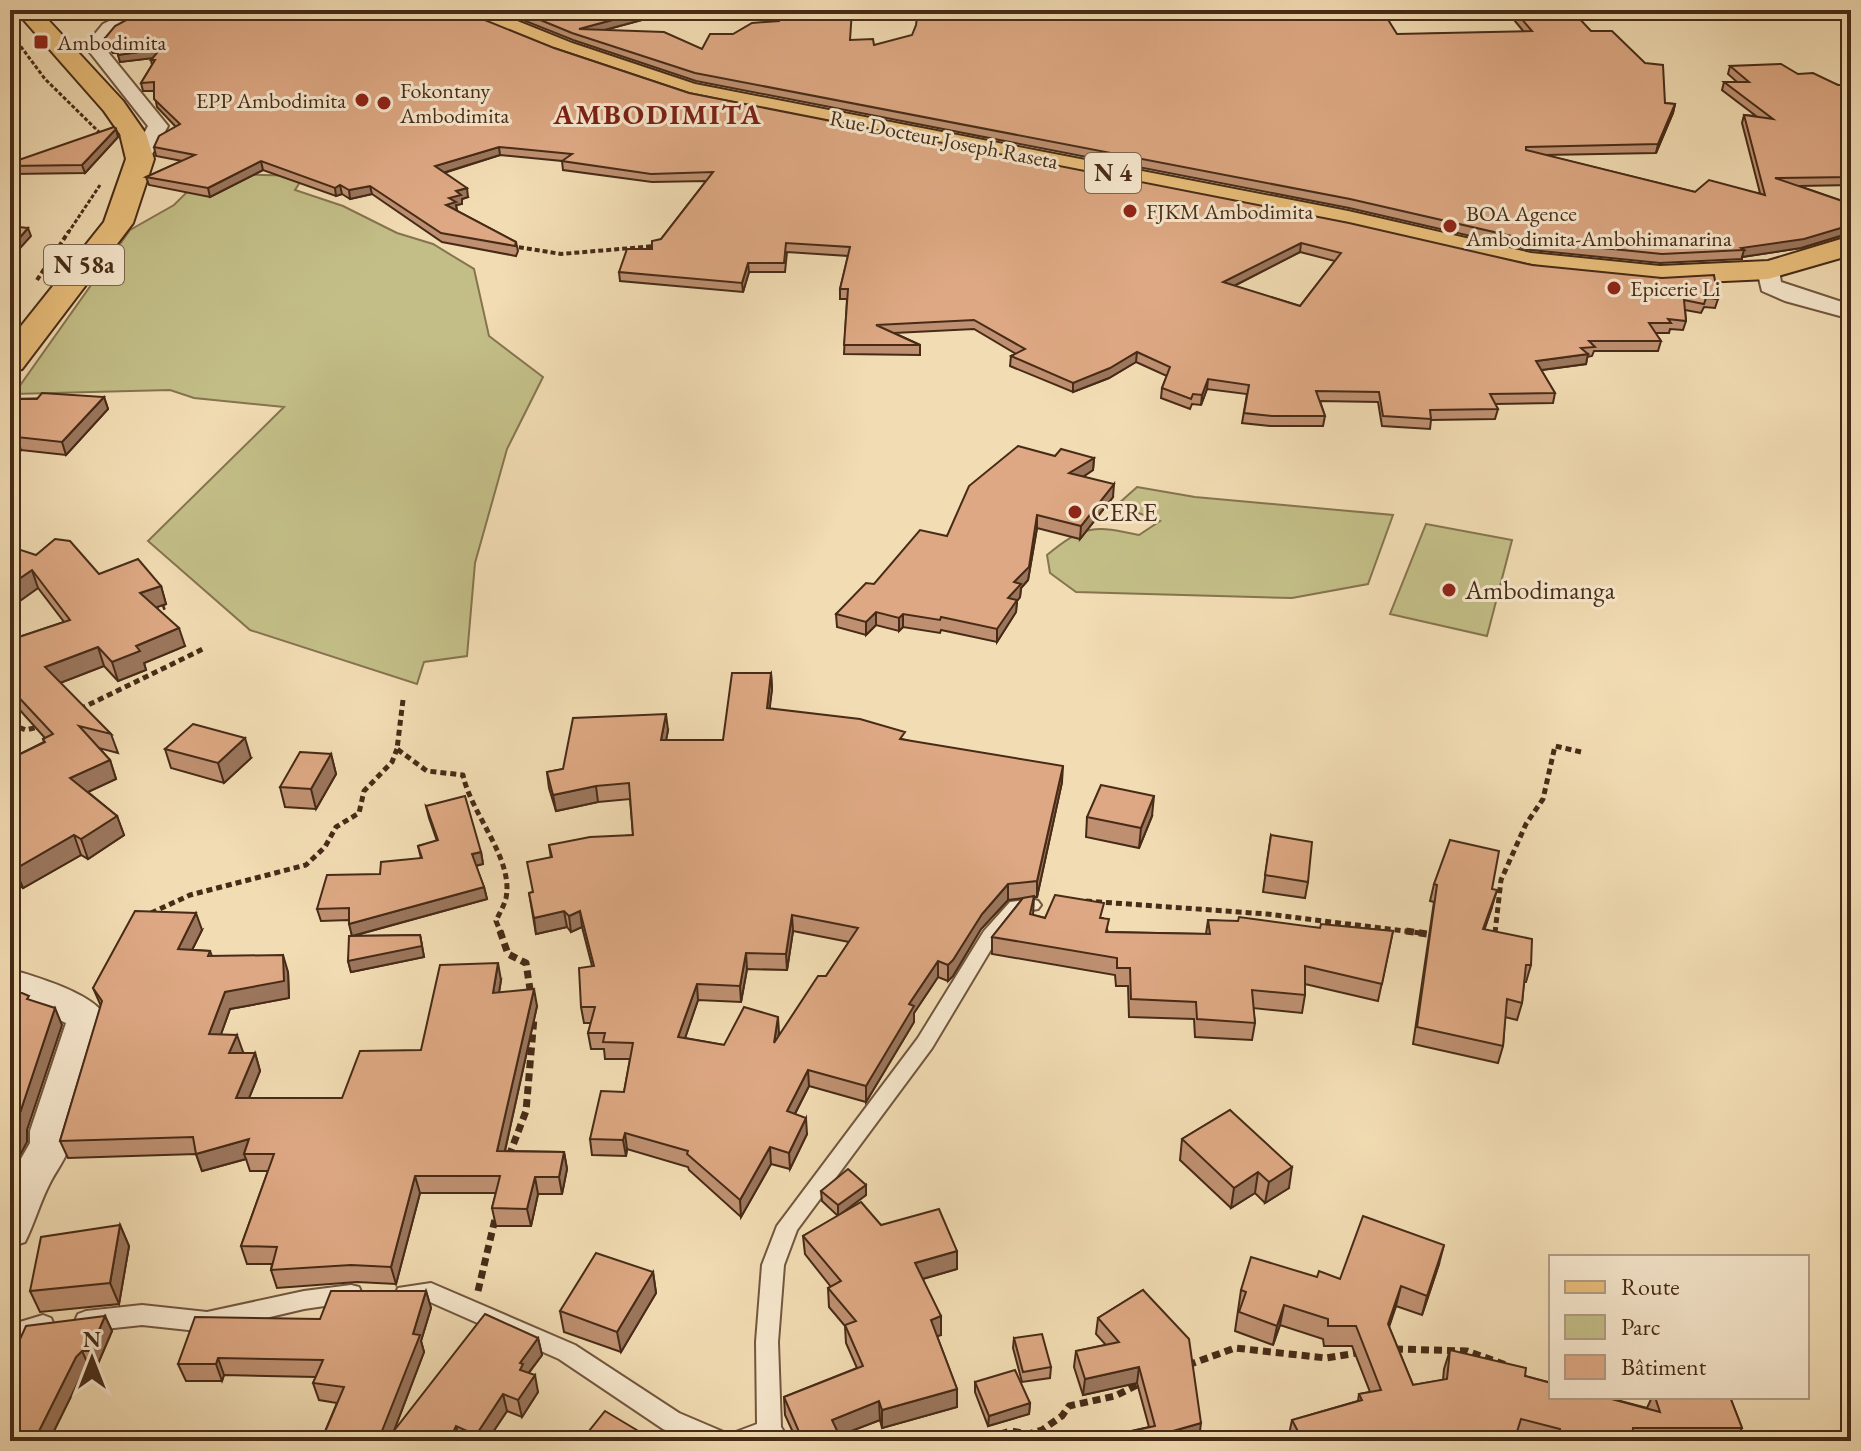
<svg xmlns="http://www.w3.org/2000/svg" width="1861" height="1451" viewBox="0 0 1861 1451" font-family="'EB Garamond',serif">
	<rect width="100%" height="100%" fill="#f2dcb3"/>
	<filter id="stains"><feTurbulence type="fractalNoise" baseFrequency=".0025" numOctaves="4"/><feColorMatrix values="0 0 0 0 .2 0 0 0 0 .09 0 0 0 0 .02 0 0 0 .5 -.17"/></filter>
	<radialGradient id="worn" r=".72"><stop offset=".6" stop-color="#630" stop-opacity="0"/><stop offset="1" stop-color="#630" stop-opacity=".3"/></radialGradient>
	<g fill="#c3be87" stroke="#85744f" stroke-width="2">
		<path d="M229,174L304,176L295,190L343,206L397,233L433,244L474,269L489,336L543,377L507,449L475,563L467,656L424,662L417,684L250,630L148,541L284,407L194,398L170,390L14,394L130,230L174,205L188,191Z"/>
		<path d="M1137,487L1195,497L1393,515L1368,584L1292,598L1076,592L1050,573L1047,555C1083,525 1095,525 1139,535L1160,521L1117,505Z"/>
		<path d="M1426,524L1512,540L1487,636L1390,614Z"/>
	</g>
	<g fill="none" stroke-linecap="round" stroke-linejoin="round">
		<g stroke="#72573e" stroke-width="4">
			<g id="service">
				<path d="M1032,899L1038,901L1041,905L1038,909L1021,912L996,941L932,1048L797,1230L784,1265L778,1342L781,1427L790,1441H692L663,1429L559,1359L430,1302L406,1304L398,1302L395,1295L398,1288L431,1283L575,1345L679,1413L726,1433L730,1440L733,1433L757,1424L756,1342L762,1265L777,1226L918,1038L984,931L1010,902Z"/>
				<path d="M351,1285L359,1287L362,1294L359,1301L304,1309L207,1332L142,1325L86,1331L78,1328L75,1321L78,1314L86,1311L142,1305L207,1312L304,1291Z"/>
				<path d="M43,1315L51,1318L54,1325L51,1332L10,1345V1325Z"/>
			</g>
		</g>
		<g stroke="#72573e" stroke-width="4">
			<g id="minor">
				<path d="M132,10H155L115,31L103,46L168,126L147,163L140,165L130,159L148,126L85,46L103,24Z"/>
				<path d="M1768,263L1779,270L1781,282L1851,305V319L1785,301L1762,291L1757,270Z"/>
				<path d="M10,969C36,977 93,993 106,1017L70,1131C72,1153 59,1165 50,1183C40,1202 35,1222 25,1242L10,1247V1178L30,1143V1131L66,1023L10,998Z"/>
			</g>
		</g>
		<g stroke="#472b17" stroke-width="4">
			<g id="primary">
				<path d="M15,10H39L123,101L146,134L154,159L133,223L22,369L10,372V340L104,222L126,159L120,134L104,111Z"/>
				<path d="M459,10H490L572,43L695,84L1348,211L1531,253L1660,266L1768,261L1851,236V255L1768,279L1660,284L1531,271L1348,229L690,98L556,53L462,15Z"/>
			</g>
		</g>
		<g stroke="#472b17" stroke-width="3" stroke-dasharray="4 2" stroke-linecap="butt">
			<path d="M10,32L45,79L99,132"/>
			<path d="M68,233L100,185"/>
		</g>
		<g stroke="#472b17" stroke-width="4" stroke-dasharray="5 3" stroke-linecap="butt">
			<path d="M511,246L561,254L655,246"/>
			<path d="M37,280L69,231"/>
		</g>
		<g stroke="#472b17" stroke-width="5" stroke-dasharray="6 4" stroke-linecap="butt">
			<path d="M153,611L165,607"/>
			<path d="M403,700L397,749L427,771L463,775C471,814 514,859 506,898C504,906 499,914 496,921L501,933"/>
			<path d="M80,709L205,648"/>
			<path d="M10,724L26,730L42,726"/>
			<path d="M1086,901L1267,914L1421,933"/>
			<path d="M151,913L190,895L306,865L325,847L336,827L359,813L364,791L392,762L397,749"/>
			<path d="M1495,933L1501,880L1526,824L1543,799L1555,746L1581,752"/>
		</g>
		<g stroke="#472b17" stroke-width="7" stroke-dasharray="8 5" stroke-linecap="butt">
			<path d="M500,931L508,954L526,963L531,996"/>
			<path d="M1406,931L1434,935"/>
			<path d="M1495,936V931"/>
			<path d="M509,1156L526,1111L534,1018"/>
			<path d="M478,1291L496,1215"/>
			<path d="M1395,1349L1467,1351L1506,1365"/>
			<path d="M1188,1365L1235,1348L1326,1358L1357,1353"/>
			<path d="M975,1441L1011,1431L1028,1434L1042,1430L1062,1416L1069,1406L1115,1396L1141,1383"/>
		</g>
		<use href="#service" fill="#f7e8ce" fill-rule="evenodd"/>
		<use href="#minor" fill="#f7e8ce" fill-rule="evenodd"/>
		<use href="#primary" fill="#e9be7a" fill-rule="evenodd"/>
	</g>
	<g fill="#be9071" stroke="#472b17" stroke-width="2" fill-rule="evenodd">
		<path d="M498,10H653V17L605,30L702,49L851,40L874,45L1524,32L1510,15L1511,10H1562L1567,16L1665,103L1675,104L1673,113L1656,153L1544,155L1695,192L1760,193L1742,123L1744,115L1756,116L1722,90L1724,82H1737L1728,74L1730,66L1798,74L1838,85H1851V185L1799,186L1851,204V235L1850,233L1801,248L1742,257V259L1660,263L1531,250L1349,208L696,81L573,40Z"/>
		<path d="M105,38L554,48L689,93L1532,265L1718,299L1715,308L1704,307L1701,313L1685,310L1686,321L1683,330L1670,329L1669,333H1655L1661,341L1658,351H1594L1592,356L1587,357L1586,364L1541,370L1555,393L1553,403L1495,404L1498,409L1495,419L1431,420L1430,429L1382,426L1378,402L1320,401L1325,416L1323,426H1270L1242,423L1247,394L1207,389L1201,405L1192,404L1190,409L1161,398L1162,388L1167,376L1136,362L1109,378L1073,392L1010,366L1011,356L1016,354L974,329L894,333L920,345V355L844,354L847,299H840V289L848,256L787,252L785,272H749L743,292L620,281L619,272L652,249L661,239L706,181L652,182L563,170L562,161L500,155L444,173L468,197L462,199V204L456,205L457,211L516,242L518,251L516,256L442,242L372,194L350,199L342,194L336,196L263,170L210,197L149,185L146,177L182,161L156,156L154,147L176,127L157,107L154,91H143L141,83L152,65L151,60L153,58L120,62L118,53H113L107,46ZM1300,252L1335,261L1300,306L1234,286Z"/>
		<path d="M118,137L85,173L13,174L10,163Z"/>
		<path d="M104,397L108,409L66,455L21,450L10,465V399Z"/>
		<path d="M1055,456L1094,458L1093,470L1083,477L1113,497L1080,539L1037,528L1028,580L1021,588L1020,597L1017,601L1016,612L997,642L941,630L940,633L903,627L899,631L876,625L866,635L837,627L836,614L874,584L947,536Z"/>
		<path d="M10,558L161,586L166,604L156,607L185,646L144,663L146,670L118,681L104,666L60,683L111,734L118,753L99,748L110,760L116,779L88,792L117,816L124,835L88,859L81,855L23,888L10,879V759L44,742L43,739L45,738L10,699V640L64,622L38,588Z"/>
		<path d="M771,673L772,689L769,709L906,740L1062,782L1037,897H1034L1033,915L1045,918H1103L1108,932L1206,934L1208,920L1320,928L1393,931L1378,1001L1305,984V995L1302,1013L1253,1008L1255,1023L1252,1040L1195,1037L1194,1019L1129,1017L1128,986H1116L1115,975L992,954V937L1023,898L1008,900L981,929L953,976L948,981L938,977L914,1013V1022L866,1102L809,1086L795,1114L807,1134L790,1169L771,1164L741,1217L689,1170L688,1167L627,1149L626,1156L592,1155L590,1139L624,1092L630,1059H605L604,1049H591L588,1033L591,1023H584L581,1007L592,966L582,927L571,932L567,927L536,934L529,893L533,892L551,858L549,845L633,835L630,799L598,802L556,811L549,788L547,772L563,769L668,730L666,740H723ZM793,931L849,942L826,976L778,1037L779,1033L724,1045L685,1038L698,1000L741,1002L747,969L787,970Z"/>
		<path d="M165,749L251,758L224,783L171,768Z"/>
		<path d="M331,754L336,774L316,809L285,807L280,787Z"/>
		<path d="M426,806L481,852L483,864L476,866L484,887L487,899L353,936L420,935L424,957L351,972L348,961L352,936L349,920L321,921L317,909L421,858L418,846L437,841L429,818Z"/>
		<path d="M1152,816L1139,848L1086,837L1087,817Z"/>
		<path d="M1271,835L1308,882L1305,898L1263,892Z"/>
		<path d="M1434,884L1492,889V907L1484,930L1531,965L1526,982H1524L1522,1003L1517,1020L1505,1017L1503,1046L1498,1063L1413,1044L1434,902L1430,901Z"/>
		<path d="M202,930L192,950L210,951L212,956L288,972L289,998L230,1009L221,1034L243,1052L242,1053H255L260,1071L249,1098H342L421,1050L501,980L499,992L537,1006L505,1151L564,1152L567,1169L562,1194H538L531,1226H496L492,1208L496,1193H420L396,1284L357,1282L277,1288L271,1270L272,1264H247L241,1246L268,1171H250L246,1159L202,1171L196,1154L68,1158L60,1141L101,1006L93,988Z"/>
		<path d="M1230,1110L1289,1188L1265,1203L1255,1193L1231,1208L1180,1160L1182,1139Z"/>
		<path d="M866,1185V1195L839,1215L881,1225L957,1251V1269L923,1279L941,1335L937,1336L957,1389V1407L882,1428L880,1420L840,1435L842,1441H797L785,1415L784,1397L857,1368L846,1343L845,1326L829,1307L828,1288L831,1287L805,1254L803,1236L838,1216L822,1201L821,1191Z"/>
		<path d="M120,1225L129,1246L119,1304L40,1312L30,1291Z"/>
		<path d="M1439,1264L1422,1315L1396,1306L1389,1327L1413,1385L1443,1380L1444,1369L1450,1350L1525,1376L1647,1408L1652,1397H1730L1742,1428L1735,1441H1525L1515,1439L1514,1441H1289L1288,1439L1292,1420L1358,1401L1359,1394L1370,1392L1352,1346H1324L1323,1339L1280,1325L1273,1345L1235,1331L1241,1290L1317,1277L1340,1279Z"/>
		<path d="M653,1272L656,1293L621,1352L564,1332L560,1311Z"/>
		<path d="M1143,1290L1199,1439L1192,1441H1118V1434L1149,1427L1137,1383L1083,1395L1074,1367L1076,1351L1106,1345L1096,1334L1098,1318Z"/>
		<path d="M426,1291L431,1308L421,1341L424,1352L394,1431L538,1338L542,1355L529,1373L538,1392L522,1417L507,1411L487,1441H292L322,1439L337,1403L319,1400L313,1383L316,1377L224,1375L222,1381H186L178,1364L320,1319Z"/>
		<path d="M105,1316L112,1331L97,1366H89L83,1372L49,1441H10Z"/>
		<path d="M1014,1338L1051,1367L1050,1378L1022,1382L1013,1348Z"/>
		<path d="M975,1382L1030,1403L1029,1414L988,1426L975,1392Z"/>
	</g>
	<g fill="#9b765c" stroke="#472b17" stroke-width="2">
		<path d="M649,10H653V17L582,36L579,29Z"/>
		<path d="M116,45L118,53H113L111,46Z"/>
		<path d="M160,49L162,57L120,62L118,55Z"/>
		<path d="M1675,104L1673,113L1656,153L1658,144Z"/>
		<path d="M116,129L118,137L85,173L82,165Z"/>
		<path d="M499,147L500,155L436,175L435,166Z"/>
		<path d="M261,161L263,170L210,197L208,188Z"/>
		<path d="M340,185L342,194L336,196L335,188Z"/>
		<path d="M370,186L372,194L350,199L349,190Z"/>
		<path d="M467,188L468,197L462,199V204L456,205L457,211L446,205L449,198L456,191Z"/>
		<path d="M1851,219L1850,233L1801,248L1742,257L1744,250L1741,248Z"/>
		<path d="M28,228L31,236L13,256L11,248Z"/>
		<path d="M1301,243L1300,252L1222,292L1223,282Z"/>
		<path d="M748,263L749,272L743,292L742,283Z"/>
		<path d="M1137,352L1136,362L1109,378L1073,392V383Z"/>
		<path d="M1588,354L1586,364L1534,371L1536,361Z"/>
		<path d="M1208,379L1207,389L1201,405L1202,395Z"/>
		<path d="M104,397L108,409L66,455L62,442Z"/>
		<path d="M17,437L21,450L10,465V446Z"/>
		<path d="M1094,458L1093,470L1069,486V473Z"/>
		<path d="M1114,484L1113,497L1080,539L1081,526Z"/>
		<path d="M1037,515V528L1028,580L1021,588L1020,597L1017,601L1016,612L997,642V629Z"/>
		<path d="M32,570L38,588L10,608V585Z"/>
		<path d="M161,586L166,604L146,611L140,593Z"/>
		<path d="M876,612V625L866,635V622Z"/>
		<path d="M903,614V627L899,631V618Z"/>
		<path d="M179,628L185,646L144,663L146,670L118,681L112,662L136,646Z"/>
		<path d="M98,647L104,666L52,686L45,667Z"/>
		<path d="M771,673L772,689L768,723L767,708Z"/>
		<path d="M666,714L668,730L663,756L661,740Z"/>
		<path d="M245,738L251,758L224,783L218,763Z"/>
		<path d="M331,754L336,774L316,809L311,789Z"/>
		<path d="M110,760L116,779L77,797L70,778Z"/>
		<path d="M1063,766L1062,782L1037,897V881Z"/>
		<path d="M596,786L598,802L556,811L553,795Z"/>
		<path d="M1154,796L1152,816L1139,848L1141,828Z"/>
		<path d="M117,816L124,835L88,859L81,839Z"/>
		<path d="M74,835L81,855L23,888L15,869Z"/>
		<path d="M481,852L483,864L474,866L472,854Z"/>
		<path d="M1008,884V900L981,929L953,976L948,981V965L982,914Z"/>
		<path d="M484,887L487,899L352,936L349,924Z"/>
		<path d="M1497,890L1492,907L1479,946L1483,929Z"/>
		<path d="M564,911L567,927L536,934L534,918Z"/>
		<path d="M580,911L582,927L571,932L569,916Z"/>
		<path d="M196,913L202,930L184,966L178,949Z"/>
		<path d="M792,915L793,931L787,970L786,954Z"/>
		<path d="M420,935L424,957L351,972L348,961Z"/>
		<path d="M746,953L747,969L741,1002L740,986Z"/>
		<path d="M283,955L288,972L289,998L230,1009L215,1051L209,1034L225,992Z"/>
		<path d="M938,961V977L914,1013V1022L866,1102V1086L909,1004Z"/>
		<path d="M498,963L501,980L496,1010L493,993Z"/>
		<path d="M697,984L698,1000L680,1053L678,1037Z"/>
		<path d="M534,989L537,1006L501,1168L497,1151Z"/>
		<path d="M55,1008L62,1025L27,1130V1142L10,1174V1142Z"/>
		<path d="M778,1017L779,1033L775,1060L774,1043Z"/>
		<path d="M237,1035L243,1052L235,1070L229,1053Z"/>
		<path d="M255,1053L260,1071L242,1115L236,1098Z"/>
		<path d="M808,1070L809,1086L788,1127L787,1111Z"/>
		<path d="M806,1118L807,1134L790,1169L789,1153Z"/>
		<path d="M625,1133L627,1149L626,1156L623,1140Z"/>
		<path d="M249,1139L244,1154L246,1159L202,1171L196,1154Z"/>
		<path d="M770,1147L771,1164L741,1217L740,1200Z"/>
		<path d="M564,1152L567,1169L562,1194L559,1177Z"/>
		<path d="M1292,1167L1289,1188L1265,1203L1269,1182Z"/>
		<path d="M1258,1172L1255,1193L1231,1208L1234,1188Z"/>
		<path d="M415,1176L420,1193L396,1284L391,1267Z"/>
		<path d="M535,1177L538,1194L531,1226L527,1209Z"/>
		<path d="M866,1185V1195L838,1216V1205Z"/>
		<path d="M120,1225L129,1246L119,1304L110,1283Z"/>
		<path d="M1444,1245L1439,1264L1422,1315L1427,1296Z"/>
		<path d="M957,1251V1269L915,1281V1263Z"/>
		<path d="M653,1272L656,1293L621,1352L617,1332Z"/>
		<path d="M1401,1286L1396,1306L1383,1344L1388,1324Z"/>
		<path d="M426,1291L431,1308L421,1341L424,1352L390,1441H378L413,1334Z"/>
		<path d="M1284,1305L1280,1325L1273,1345L1277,1326Z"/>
		<path d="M105,1316L112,1331L97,1366L90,1351Z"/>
		<path d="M941,1316V1335L931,1338V1320Z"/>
		<path d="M538,1338L542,1355L526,1376L520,1370V1363Z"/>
		<path d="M82,1351L89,1366L83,1372L49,1441H34L76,1357Z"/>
		<path d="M218,1358L224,1375L222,1381L216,1364Z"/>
		<path d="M1139,1367L1137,1383L1083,1395L1085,1379Z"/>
		<path d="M535,1375L538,1392L522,1417L518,1400Z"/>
		<path d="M957,1389V1407L882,1428V1410Z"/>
		<path d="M503,1394L507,1411L487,1441H477L476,1435Z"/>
		<path d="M879,1401L880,1420L833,1438L832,1420Z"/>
		<path d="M1030,1403L1029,1414L988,1426L989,1416Z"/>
		<path d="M1201,1423L1199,1439L1192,1441H1158L1159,1435Z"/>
		<path d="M456,1426L460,1441H449Z"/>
	</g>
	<g fill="#dda883" stroke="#472b17" stroke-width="2" fill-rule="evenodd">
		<path d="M145,10H460L554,48L689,93L1349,223L1532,265L1662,278L1714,275L1718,299L1706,298L1704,304L1684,300L1686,321L1668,319L1671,323H1649L1661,341H1589L1595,347L1581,348L1588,354L1536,361L1555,393L1490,394L1498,409L1430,410L1431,419L1383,416L1379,392L1316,391L1325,416H1272L1244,413L1249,385L1208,379L1202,395L1193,394L1191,399L1162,388L1170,367L1137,352L1110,368L1073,383L1011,356L1025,349L974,320L876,325L920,345H844L848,289H840L850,247L786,243L784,263H748L742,283L619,272L627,249H652V241L661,239L713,172L651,174L562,161L572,154L499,147L435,166L467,188L456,191L461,195L449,198L456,202L446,205L516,242L515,246L441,233L370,186L349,190L340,185L335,188L261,161L208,188L146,177L195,155L154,147L159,136L180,124L154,99V82L141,83L155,60H151L160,49L118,55L116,45L111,46L105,38L115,26ZM1301,243L1341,253L1300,306L1223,282Z"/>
		<path d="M516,10H649L579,29L664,32L702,49L710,34H733L752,23L779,21L781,10H852L850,40L873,39L874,45L912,35L916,25L918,10H1382L1397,34L1532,31L1514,10H1562L1567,16H1577L1591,31H1612L1645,63L1663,65L1665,103L1675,104L1658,144L1526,147V150L1695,192L1709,180L1765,195L1744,115L1773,119L1724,82H1749L1730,66L1781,64L1798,74L1813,73L1838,85H1851V107L1845,109L1851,111V177L1775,178L1851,204V219H1849L1851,220V225L1804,239L1741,248L1744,250L1662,254L1533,241L1350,199L695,73L572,33Z"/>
		<path d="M114,127L116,129L82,165L10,166V163Z"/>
		<path d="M10,226L28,228L11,248H10Z"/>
		<path d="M42,393L104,397L62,442L17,437L10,446V399H37Z"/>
		<path d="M1018,446L1055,456L1061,449L1094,458L1069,473L1114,484L1081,526L1037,515L1029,567L1014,582L1021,584L1008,598L1017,600L997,629L941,617L940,620L903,614L899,618L876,612L866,622L836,614L866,583L874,584L920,530L947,536L969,486Z"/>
		<path d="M55,539L70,541L99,574L138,559L161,586L140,593L179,628L136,646L140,651L112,662L98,647L45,667L111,734L79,726L110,760L70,778L117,816L81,839L74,835L15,869L10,865V759L45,742L43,739L53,734L10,688V640L70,620L32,570L10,585V558L21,550L36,555Z"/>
		<path d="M732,673H771L767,708L860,719L905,732L900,739L1063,766L1037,881L1008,884L982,914L953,960L948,965L938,961L909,1004L914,1006L866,1086L808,1070L787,1111L806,1118L789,1153L770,1147L740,1200L687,1154L688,1151L625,1133L623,1140L590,1139L601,1091L624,1092L633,1043L603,1042L605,1033H588L595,1007H581L579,968L594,966L580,911L569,916L564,911L534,918L529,893L533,892L527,862L552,857L549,845L590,837L633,835L629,783L596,786L553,795L547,772L563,769L573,718L666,714L661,740H723ZM792,915L858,928L826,976H818L774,1043L778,1017L744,1007L724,1045L678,1037L697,984L740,986L746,953L786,954Z"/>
		<path d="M193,724L245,738L218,763L165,749Z"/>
		<path d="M300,752L331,754L311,789L280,787Z"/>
		<path d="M1101,785L1154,796L1141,828L1087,817Z"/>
		<path d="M465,796L481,852L472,854L484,887L349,924V908L317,909L327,875L380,874L381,862L422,858L418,846L438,840L426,806Z"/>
		<path d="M1271,835L1312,842L1308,882L1265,875Z"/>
		<path d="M1450,840L1499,851L1492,889L1497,890L1483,929L1532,939L1531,965H1526L1522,1003L1507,999L1503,1046L1417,1027L1437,885L1434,884Z"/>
		<path d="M1055,895L1104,903L1100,918L1109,919L1106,932L1210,934L1208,920L1238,921L1239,917L1320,928L1321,924L1393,931L1382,984L1305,966V995L1252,990L1255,1023L1197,1019L1196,1002L1131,999L1130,968H1117V958L992,937L1023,898L1034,896L1030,914L1045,918Z"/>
		<path d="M135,911L196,913L178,949L210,951L208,956L283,955L284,981L225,992L209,1034L237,1035L229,1053H255L236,1098H342L360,1051L421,1050L440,965L498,963L493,993L534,989L497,1151L564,1152L559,1177H535L527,1209L492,1208L500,1176H415L391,1267L351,1265L271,1270L277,1247L241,1246L274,1154H244L249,1139L196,1154L193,1137L60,1141L102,1001L93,988Z"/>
		<path d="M420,935L422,946L348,961L349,936Z"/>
		<path d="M10,992L22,993L29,996L27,999L55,1008L20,1113L19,1125L10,1142Z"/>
		<path d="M1230,1110L1292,1167L1269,1182L1258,1172L1234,1188L1182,1139Z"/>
		<path d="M848,1169L866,1185L838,1205L821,1191Z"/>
		<path d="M861,1202L881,1225L939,1209L957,1251L915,1263L941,1316L931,1320L957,1389L882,1410L879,1401L832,1420L842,1441H803L784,1397L863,1366L845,1325L856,1321L828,1288L841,1281L803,1236Z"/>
		<path d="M1363,1216L1444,1245L1427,1296L1401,1286L1388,1324L1413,1385L1447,1379L1450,1350L1526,1368L1525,1376L1551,1383V1397H1604L1660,1412L1655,1397H1730L1742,1428H1633L1632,1441H1559L1560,1429L1521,1419L1514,1441H1303L1292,1420L1362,1400L1359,1394L1381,1390L1356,1326H1328V1319L1284,1305L1277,1326L1239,1312L1246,1292L1241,1290L1251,1257L1317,1277L1319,1271L1340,1279Z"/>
		<path d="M120,1225L110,1283L30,1291L41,1237Z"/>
		<path d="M596,1253L653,1272L617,1332L560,1311Z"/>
		<path d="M1143,1290L1189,1339L1201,1423L1159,1435L1161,1441H1121L1118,1434L1155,1426L1139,1367L1085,1379L1076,1351L1119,1342L1098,1318Z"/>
		<path d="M331,1291H426L413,1334L420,1335L378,1441H292L296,1434L322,1439L344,1387L313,1383L323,1360L218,1358L216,1364H178L195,1317L320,1319Z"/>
		<path d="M485,1314L538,1338L520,1363L523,1364L520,1370L535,1375L518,1400L503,1394L476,1435L456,1426L449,1441H386Z"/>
		<path d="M105,1316L90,1351H82L76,1357L34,1441H10V1359H11L26,1326Z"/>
		<path d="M1042,1334L1051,1367L1023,1372L1014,1338Z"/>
		<path d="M1015,1370L1030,1403L989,1416L975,1382Z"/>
		<path d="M605,1411L650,1438L653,1441H594L585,1436Z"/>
		<path d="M209,1431L292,1441H205Z"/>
	</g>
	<g fill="#8f2418" stroke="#f7e8ce" stroke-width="3">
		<rect x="33" y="34" width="16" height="16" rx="4"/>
		<circle cx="362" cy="100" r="8"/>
		<circle cx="384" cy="103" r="8"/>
		<circle cx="1130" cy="211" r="8"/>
		<circle cx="1450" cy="226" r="8"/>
		<circle cx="1614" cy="288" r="8"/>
		<circle cx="1075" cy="512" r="8"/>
		<circle cx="1449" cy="590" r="8"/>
	</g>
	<g text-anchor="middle" stroke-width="6" stroke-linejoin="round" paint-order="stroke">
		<g font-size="22" fill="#472b17" stroke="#f7e8ce" text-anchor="start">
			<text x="57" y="50">Ambodimita</text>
			<text x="400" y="98">Fokontany<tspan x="400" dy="25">Ambodimita</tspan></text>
			<text x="346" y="108" text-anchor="end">EPP Ambodimita</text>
			<text x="1146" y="219">FJKM Ambodimita</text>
			<text x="1466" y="221">BOA Agence<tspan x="1466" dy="25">Ambodimita-Ambohimanarina</tspan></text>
			<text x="1630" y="296">Epicerie Li</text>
		</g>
		<g font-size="22" fill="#472b17" stroke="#f7e8ce">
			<text transform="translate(944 139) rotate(11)" y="8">Rue Docteur Joseph Raseta</text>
		</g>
		<g fill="#f7e8ce" stroke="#7c644e" stroke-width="2">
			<rect x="1085" y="153" width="56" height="40" rx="6"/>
			<rect x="44" y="245" width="80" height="40" rx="6"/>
		</g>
		<g font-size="24" font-weight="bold" fill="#472b17">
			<text x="1113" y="181">N 4</text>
			<text x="84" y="273">N 58a</text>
		</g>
		<g font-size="26" fill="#472b17" stroke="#f7e8ce" text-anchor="start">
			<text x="1091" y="521">CERE</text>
			<text x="1465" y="599">Ambodimanga</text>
		</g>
		<g font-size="28" font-weight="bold" letter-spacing="2" fill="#7a1f14" stroke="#f7e8ce">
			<text x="658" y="124">AMBODIMITA</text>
		</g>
	</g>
	<rect width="1861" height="1451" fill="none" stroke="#f2dcb3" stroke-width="40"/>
	<rect x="12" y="12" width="1837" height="1427" fill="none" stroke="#472b17" stroke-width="4"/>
	<rect x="20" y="20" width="1821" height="1411" fill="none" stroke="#472b17" stroke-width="2"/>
	<rect x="1549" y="1255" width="260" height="144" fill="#f7e8ce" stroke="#b19c85" stroke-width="2"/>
	<rect x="1565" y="1281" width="40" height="12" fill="#e9be7a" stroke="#b19c85" stroke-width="2"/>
	<text x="1621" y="1295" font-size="24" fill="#472b17">Route</text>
	<rect x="1565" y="1315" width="40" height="24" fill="#c3be87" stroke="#b19c85" stroke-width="2"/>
	<text x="1621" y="1335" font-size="24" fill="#472b17">Parc</text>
	<rect x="1565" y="1355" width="40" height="24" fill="#dda883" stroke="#b19c85" stroke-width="2"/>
	<text x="1621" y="1375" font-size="24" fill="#472b17">Bâtiment</text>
	<g transform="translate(92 1359)" stroke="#f7e8ce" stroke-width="6" paint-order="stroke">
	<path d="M0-6L14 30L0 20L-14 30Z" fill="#472b17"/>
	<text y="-12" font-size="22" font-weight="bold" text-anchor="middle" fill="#472b17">N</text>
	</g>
	<rect width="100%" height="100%" filter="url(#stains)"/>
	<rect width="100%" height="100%" fill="url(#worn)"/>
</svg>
